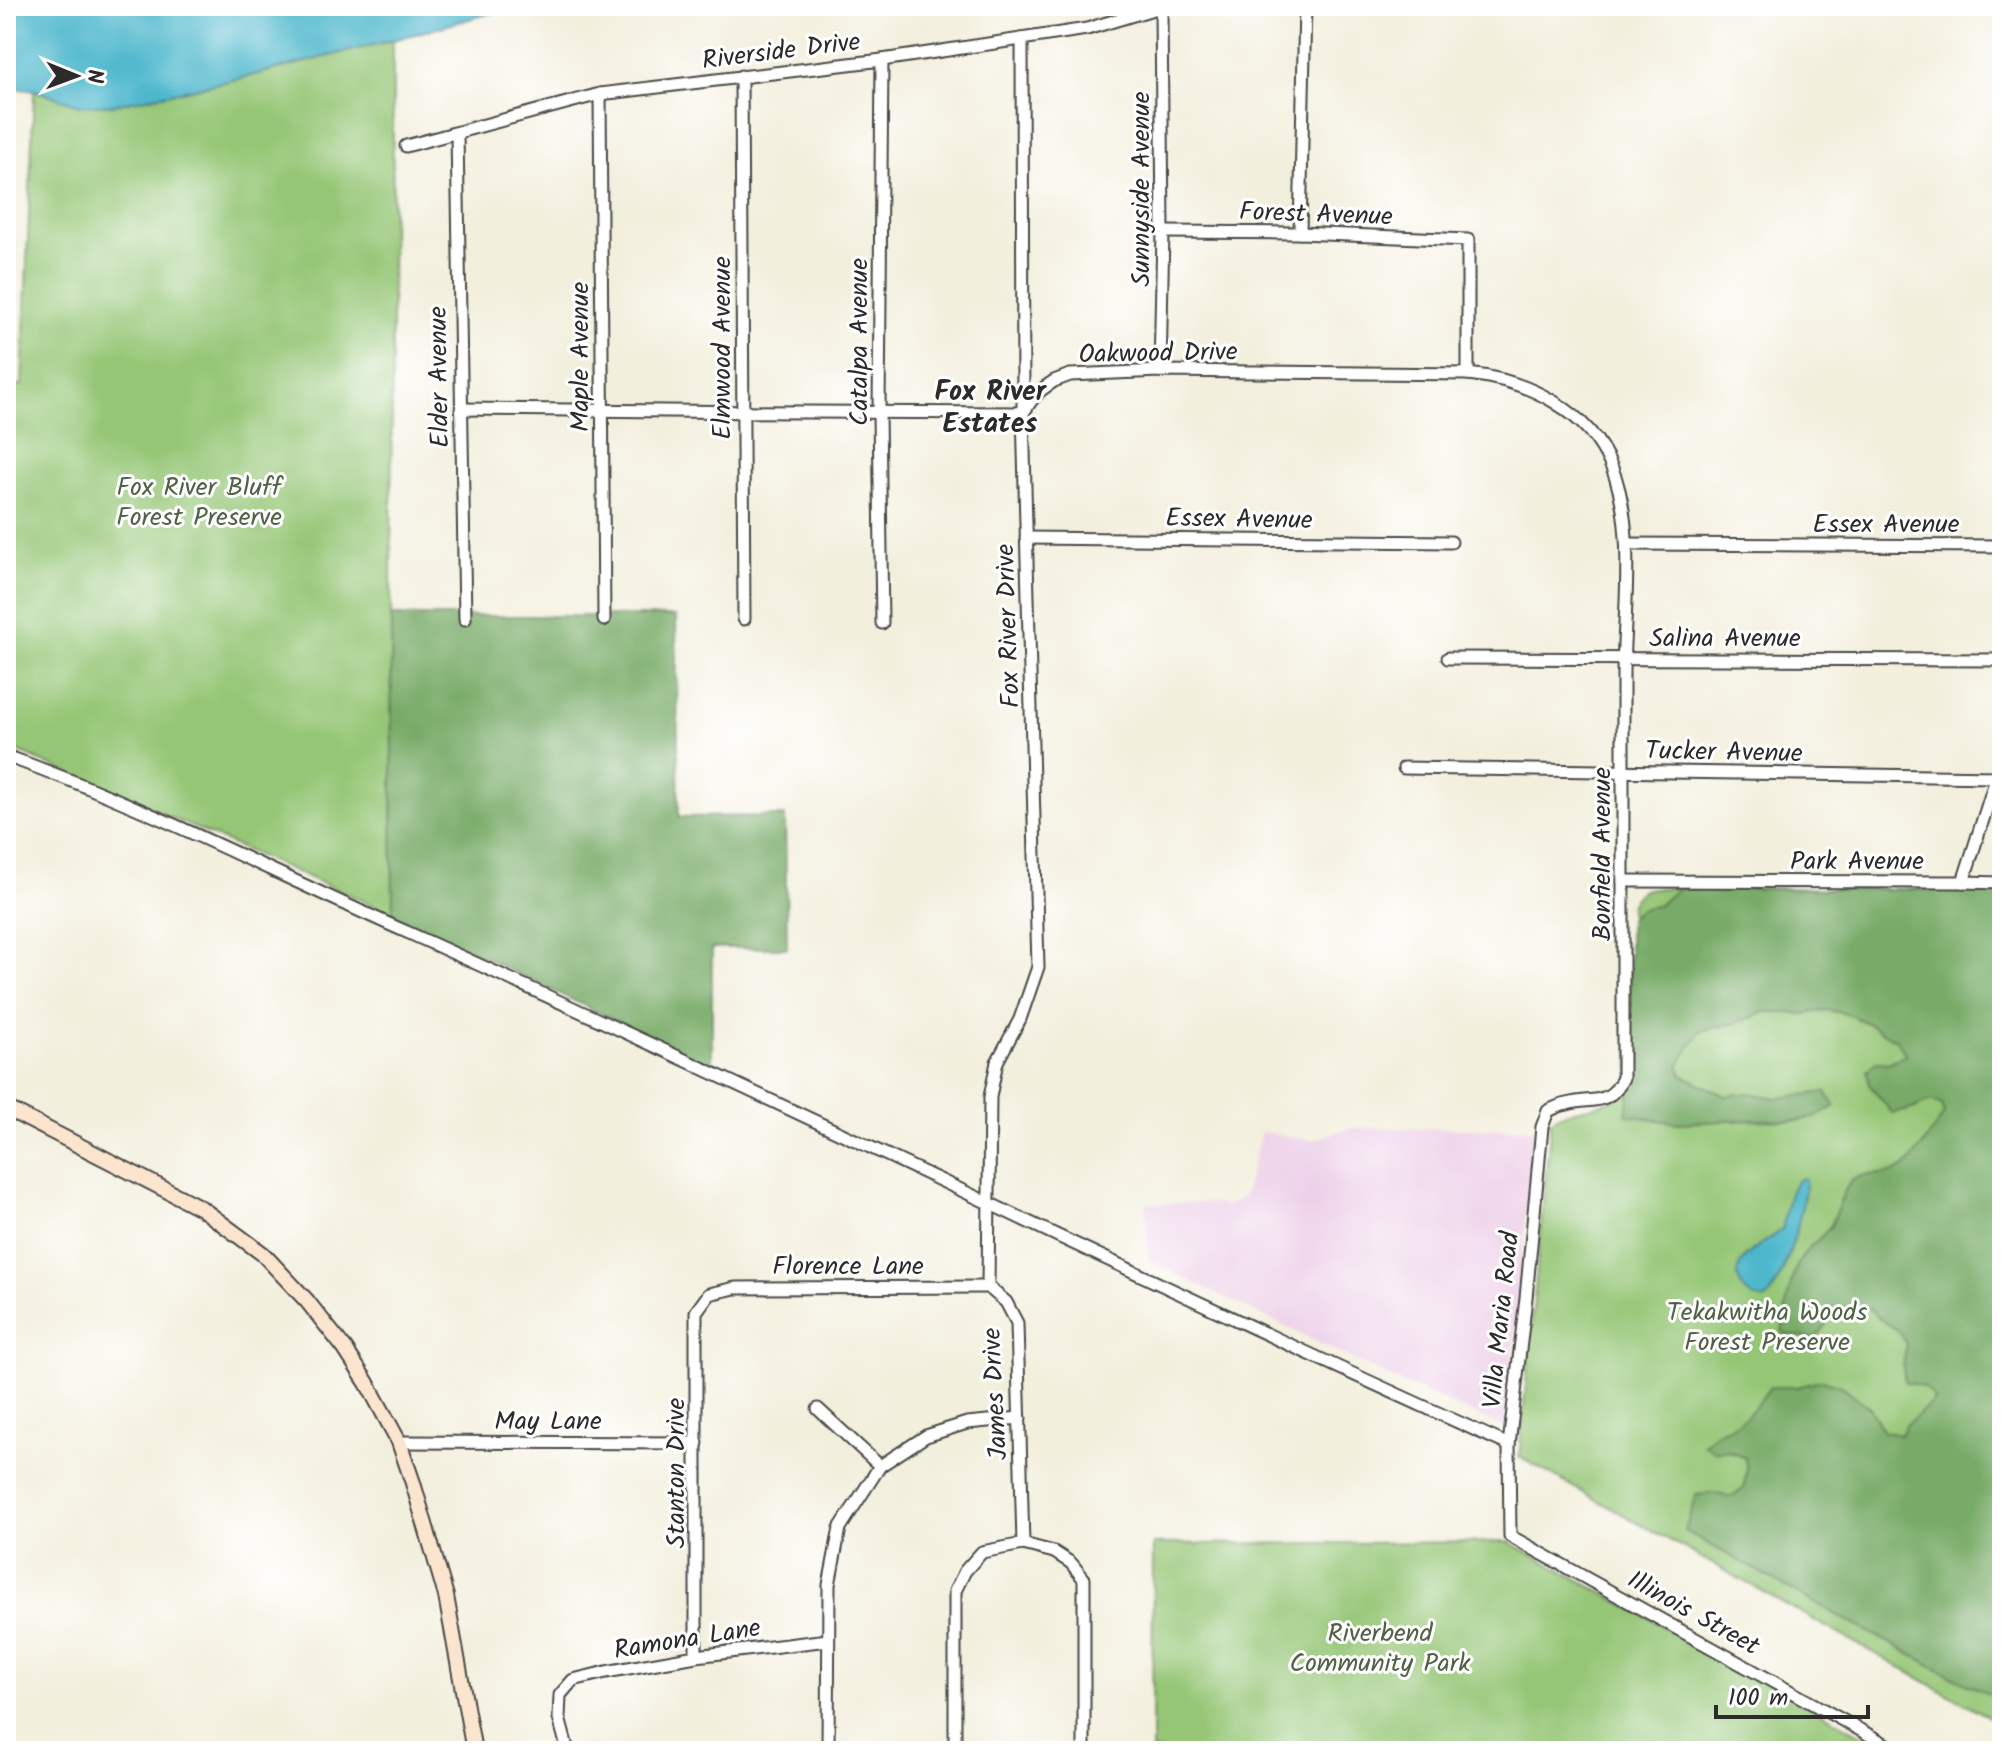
<svg xmlns="http://www.w3.org/2000/svg" width="2008" height="1757" viewBox="0 0 2008 1757" font-family="Kalam,sans-serif">
	<rect width="100%" height="100%" fill="#fff"/>
	<filter id="ink" filterUnits="userSpaceOnUse"><feTurbulence type="fractalNoise" baseFrequency=".0125" numOctaves="2"/><feDisplacementMap in="SourceGraphic" scale="16" xChannelSelector="R" yChannelSelector="G"/><feConvolveMatrix kernelMatrix="1 2 1 2 8 2 1 2 1" color-interpolation-filters="sRGB"/></filter>
	<filter id="wash" filterUnits="userSpaceOnUse"><feTurbulence type="fractalNoise" baseFrequency=".006" numOctaves="4" result="noise"/><feDisplacementMap in="SourceGraphic" scale="32" xChannelSelector="R" yChannelSelector="G"/><feGaussianBlur stdDeviation="1.8" result="paint"/><feColorMatrix in="noise" values="0 0 0 0 0 0 0 0 0 0 0 0 0 0 0 0 0 1.4 0 .05"/><feComposite in="paint" operator="in"/></filter>
	<g filter="url(#wash)">
		<rect width="100%" height="100%" fill="#f3efdd"/>
		<path fill="#edd0e8" d="M1350,1128L1534,1129L1506,1428L1400,1382L1148,1260L1146,1204L1208,1202L1227,1206L1244,1196L1261,1132L1313,1140Z"/>
		<g fill="#95c676" stroke="#607850" stroke-width="2">
			<path d="M393,40L391,616L393,914L6,746V385H22L34,90L80,105H113L233,80Z"/>
			<path d="M1652,888L2002,889V1724L1519,1457L1551,1121C1578,1099 1617,1116 1630,1078V907C1634,895 1639,890 1652,888Z"/>
			<path d="M1509,1542L1765,1681L1890,1751H1152L1153,1544Z"/>
		</g>
		<g fill="#78ab67" stroke="#526b49" stroke-width="2">
			<path d="M391,616H676L679,817L785,816L787,948H712V1067L393,914Z"/>
			<path d="M1678,888L2002,890V1698L1969,1685L1848,1621L1685,1531L1696,1495L1716,1493L1729,1497L1743,1490L1747,1470L1745,1458L1729,1451H1715L1704,1444C1718,1429 1722,1432 1738,1423C1752,1413 1760,1401 1770,1387H1797L1823,1380L1842,1386L1870,1408L1884,1432L1901,1435L1905,1426L1934,1400C1926,1386 1920,1384 1905,1383L1903,1368L1906,1343L1899,1331L1882,1321L1870,1309L1842,1307L1831,1309L1824,1328L1815,1339L1782,1333C1787,1305 1788,1273 1807,1250C1815,1241 1826,1235 1832,1223C1839,1210 1840,1194 1850,1183C1863,1169 1887,1179 1903,1168C1916,1159 1934,1128 1944,1114L1943,1106C1930,1097 1924,1104 1912,1109C1906,1111 1898,1112 1892,1113L1869,1084L1867,1070L1876,1062L1888,1063L1906,1055L1896,1040L1865,1022L1847,1014L1828,1010L1803,1014L1788,1012H1765L1743,1021L1700,1031L1679,1066L1682,1075L1726,1096L1748,1093L1776,1098L1826,1092L1835,1106L1817,1116L1799,1121L1754,1120L1677,1123L1626,1115L1629,1099L1630,1078L1629,918L1641,909L1659,905Z"/>
		</g>
		<g fill="#4eb7cc" stroke="#3c717c" stroke-width="2">
			<path d="M6,6H517L393,40L233,80L113,105H80L34,90L6,88Z"/>
			<path d="M1801,1178L1805,1179C1807,1203 1783,1284 1766,1299C1756,1300 1749,1297 1743,1288C1723,1260 1766,1243 1782,1229C1788,1212 1785,1189 1801,1178Z"/>
		</g>
	</g>
	<g filter="url(#ink)">
		<g fill="none" stroke-linecap="round" stroke-linejoin="round">
			<g stroke="#494846" stroke-width="15">
				<g id="minor">
					<path d="M1022,39L1023,413L1038,967L1020,1019L997,1062L990,1097L988,1287L1006,1302L1017,1323L1023,1544"/>
					<path d="M741,76L744,619"/>
					<path d="M600,94L604,620"/>
					<path d="M457,134L465,619"/>
					<path d="M406,146L600,94L882,60L1087,29L1163,6"/>
					<path d="M1163,232L1300,233L1468,240V374"/>
					<path d="M1300,233L1305,6"/>
					<path d="M1160,371L1163,232L1161,7"/>
					<path d="M461,409C648,412 836,412 1023,413L1031,401L1041,390L1054,381L1070,375L1160,371L1468,374C1527,380 1589,410 1612,468C1636,528 1624,609 1623,673C1623,808 1623,943 1623,1078C1609,1107 1592,1097 1567,1104C1561,1105 1554,1108 1548,1111L1542,1127L1526,1298L1509,1445L1510,1536L1898,1751"/>
					<path d="M1026,538L1451,542"/>
					<path d="M1627,544L2002,546"/>
					<path d="M882,623L879,412L882,60"/>
					<path d="M1448,658L2002,660"/>
					<path d="M6,756C144,805 275,874 409,933C778,1099 1139,1279 1509,1445"/>
					<path d="M1404,768L1996,777"/>
					<path d="M1623,881L1963,882L2002,760"/>
					<path d="M1963,882L2002,883"/>
					<path d="M818,1409L880,1466"/>
					<path d="M399,1442L697,1443"/>
					<path d="M696,1656V1312L709,1294L735,1288L988,1287"/>
					<path d="M568,1751L559,1718L560,1695L573,1680L606,1672L696,1656L828,1640"/>
					<path d="M828,1751L829,1585L840,1528L880,1466L926,1436L967,1423L1020,1418"/>
					<path d="M955,1751V1591L965,1571L982,1552L1023,1544L1054,1552L1071,1563L1084,1579V1751"/>
				</g>
			</g>
			<g stroke="#494846" stroke-width="18">
				<path id="secondary" d="M6,1108L201,1208L263,1254L307,1301L345,1349L367,1383L399,1442L413,1483L446,1596L474,1751"/>
			</g>
			<use href="#minor" stroke="#fff" stroke-width="11"/>
			<use href="#secondary" stroke="#fce5cf" stroke-width="14"/>
		</g>
	</g>
	<g text-anchor="middle" stroke-width="6" stroke-linejoin="round" paint-order="stroke">
		<g font-size="26" fill="#2b2b2b" stroke="#fff">
			<text transform="translate(781 50) rotate(-7)" y="9">Riverside Drive</text>
			<text transform="translate(1140 189) rotate(-90)" y="9">Sunnyside Avenue</text>
			<text transform="translate(1316 213) rotate(2)" y="9">Forest Avenue</text>
			<text transform="translate(858 342) rotate(-90)" y="9">Catalpa Avenue</text>
			<text transform="translate(721 348) rotate(-90)" y="9">Elmwood Avenue</text>
			<text transform="translate(1158 352) rotate(-1)" y="9">Oakwood Drive</text>
			<text transform="translate(579 357) rotate(-90)" y="9">Maple Avenue</text>
			<text transform="translate(438 377) rotate(-91)" y="9">Elder Avenue</text>
			<text transform="translate(1239 518) rotate(1)" y="9">Essex Avenue</text>
			<text x="1886" y="532">Essex Avenue</text>
			<text transform="translate(1007 626) rotate(-92)" y="9">Fox River Drive</text>
			<text x="1725" y="646">Salina Avenue</text>
			<text transform="translate(1724 751) rotate(1)" y="9">Tucker Avenue</text>
			<text transform="translate(1601 854) rotate(-90)" y="9">Bonfield Avenue</text>
			<text x="1857" y="869">Park Avenue</text>
			<text x="848" y="1274">Florence Lane</text>
			<text transform="translate(1500 1320) rotate(-84)" y="9">Villa Maria Road</text>
			<text transform="translate(994 1394) rotate(-93)" y="9">James Drive</text>
			<text x="548" y="1429">May Lane</text>
			<text transform="translate(675 1473) rotate(-90)" y="9">Stanton Drive</text>
			<text transform="translate(1694 1612) rotate(29)" y="9">Illinois Street</text>
			<text transform="translate(687 1638) rotate(-9)" y="9">Ramona Lane</text>
		</g>
		<g font-size="26" fill="#506145" stroke="#fff">
			<text x="199" y="495">Fox River Bluff<tspan x="199" dy="30">Forest Preserve</tspan></text>
			<text x="1767" y="1320">Tekakwitha Woods<tspan x="1767" dy="30">Forest Preserve</tspan></text>
			<text x="1380" y="1641">Riverbend<tspan x="1380" dy="30">Community Park</tspan></text>
		</g>
		<g font-size="28" font-weight="bold" fill="#2b2b2b" stroke="#fff">
			<text x="990" y="400">Fox River<tspan x="990" dy="32">Estates</tspan></text>
		</g>
	</g>
	<rect width="2008" height="1757" fill="none" stroke="#fff" stroke-width="32"/>
	<g transform="translate(76 76) rotate(91)" stroke="#ffffff" stroke-width="6" paint-order="stroke">
	<path d="M0-6L14 30L0 20L-14 30Z" fill="#2b2b2b"/>
	<text y="-12" font-size="22" font-weight="bold" text-anchor="middle" fill="#2b2b2b">N</text>
	</g>
	<path d="M1716 1705v12h152v-12" fill="none" stroke="#2b2b2b" stroke-width="4"/>
	<text x="1728" y="1705" font-size="24" fill="#2b2b2b" stroke="#ffffff" stroke-width="6" paint-order="stroke">100 m</text>
</svg>
